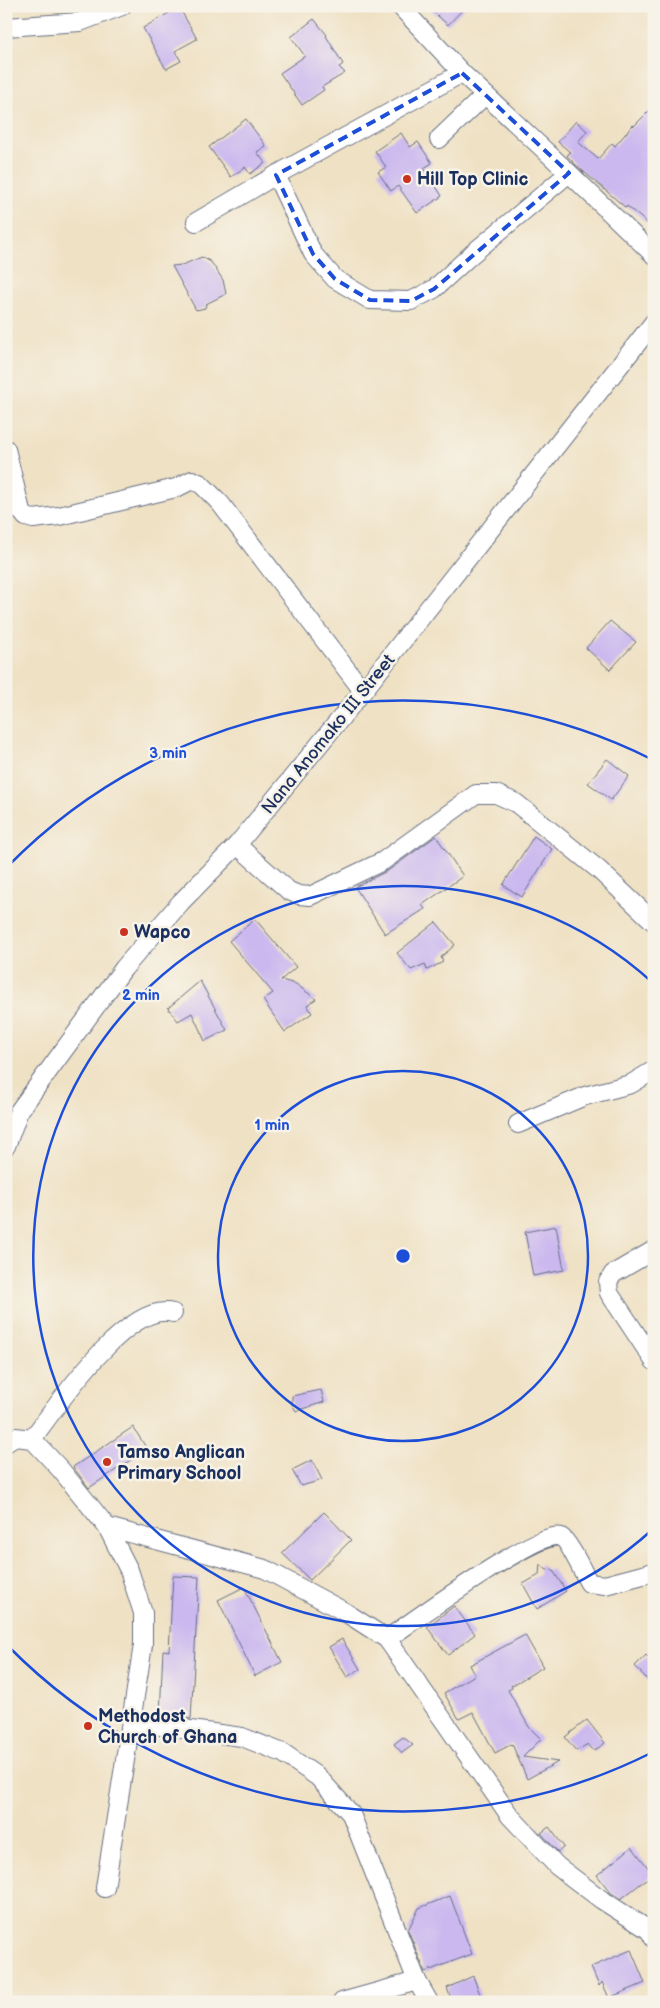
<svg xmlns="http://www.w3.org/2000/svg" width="660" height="2008" viewBox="0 0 660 2008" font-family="'Balsamiq Sans',sans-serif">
	<rect width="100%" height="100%" fill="#f7f3e8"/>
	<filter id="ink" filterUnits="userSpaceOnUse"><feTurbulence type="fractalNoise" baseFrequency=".02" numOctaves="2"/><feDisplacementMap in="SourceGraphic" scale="10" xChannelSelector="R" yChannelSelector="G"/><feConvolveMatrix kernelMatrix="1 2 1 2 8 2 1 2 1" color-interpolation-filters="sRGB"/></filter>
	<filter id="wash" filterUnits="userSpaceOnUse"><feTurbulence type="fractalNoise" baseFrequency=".0096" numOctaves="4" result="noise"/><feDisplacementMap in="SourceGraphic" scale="20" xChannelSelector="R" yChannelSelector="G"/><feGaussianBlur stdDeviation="1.12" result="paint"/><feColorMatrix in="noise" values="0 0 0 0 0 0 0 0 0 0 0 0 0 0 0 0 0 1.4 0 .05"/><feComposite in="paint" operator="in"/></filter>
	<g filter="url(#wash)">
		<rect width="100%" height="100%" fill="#efe1c4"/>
		<g id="blocks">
			<g fill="#cbb8ef">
				<path d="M427,6H466L448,25Z"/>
				<path d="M179,7L197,39L175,51L181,61L166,69L143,28Z"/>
				<path d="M314,19L327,35L326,36L343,64L339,67L345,73L322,87L324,90L302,105L280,73L305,56L291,37Z"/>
				<path d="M654,106V229L627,206L626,208L576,165L567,156L570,152L558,142L576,121L587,131L578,142L598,159L612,143L615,146L633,125L634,126Z"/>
				<path d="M246,119L266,146L257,152L265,163L250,174L245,167L231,177L209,147Z"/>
				<path d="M401,133L410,147L418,142L432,163L424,168L442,196L417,213L398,186L391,191L378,172L386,167L375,151Z"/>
				<path d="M202,257L211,262L223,280L226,294L206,304L205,308L196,310L172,266L182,265Z"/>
				<path d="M610,621L636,642L610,670L586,648Z"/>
				<path d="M607,759L629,776L611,800L588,783Z"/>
				<path d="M436,836L463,876L422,905L425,909L385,934L355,887L389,870Z"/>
				<path d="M534,836L552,849L522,897L503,885Z"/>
				<path d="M255,919L296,967L281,980L296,984L316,999L307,1005L312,1013L285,1032L263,1000L273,993L229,941Z"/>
				<path d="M436,922L455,945L441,957L443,962L427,970L425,964L411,970L397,953Z"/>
				<path d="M200,981L227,1030L205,1041L192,1013L178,1021L168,1008Z"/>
				<path d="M556,1226L564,1270L533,1276L525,1232Z"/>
				<path d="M321,1390L324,1402L296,1411L292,1404V1396Z"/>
				<path d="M133,1427L147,1449L89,1488L73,1467Z"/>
				<path d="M312,1460L322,1480L301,1486L292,1470Z"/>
				<path d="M324,1512L351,1540L310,1580L282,1553Z"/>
				<path d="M540,1564L547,1570L552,1569L566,1591L537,1609L523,1584L539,1575Z"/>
				<path d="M173,1576L199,1577L191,1719L160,1715L163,1650L169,1651Z"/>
				<path d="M244,1587L282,1662L255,1676L218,1600Z"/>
				<path d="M454,1606L475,1634L448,1655L427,1627Z"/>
				<path d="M525,1635L543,1667L511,1686L512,1688L508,1690L529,1727L541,1739L523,1757L558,1762L527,1779L512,1744L495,1753L473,1712L459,1719L444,1693L475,1675L470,1665Z"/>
				<path d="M342,1639L360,1669L347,1677L329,1647Z"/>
				<path d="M646,1655L654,1663V1687L635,1666Z"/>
				<path d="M587,1720L605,1743L594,1751L588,1744L576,1751L565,1737Z"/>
				<path d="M403,1737L413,1745L402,1753L394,1744Z"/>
				<path d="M549,1827L564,1847L558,1852L541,1833Z"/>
				<path d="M632,1847L653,1874L621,1899L611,1893L597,1875Z"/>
				<path d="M450,1896L472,1954L425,1972L408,1930L419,1908Z"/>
				<path d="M631,1950L645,1983L609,1998L602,1982L599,1986L591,1967Z"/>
				<path d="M473,1976L483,2002H452L447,1988Z"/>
			</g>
		</g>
	</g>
	<g filter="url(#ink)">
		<use href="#blocks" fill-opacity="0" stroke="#656d82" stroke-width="1"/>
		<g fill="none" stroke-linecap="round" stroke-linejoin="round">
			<g stroke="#656d82" stroke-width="20">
				<g id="minor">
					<path d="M400,6L462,73L569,173L654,255"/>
					<path d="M6,27L80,22L122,6"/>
					<path d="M439,139L485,95"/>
					<path d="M276,175L313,254L335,279L370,300L411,301L434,289L472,254L569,173"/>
					<path d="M196,222L276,175L462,73"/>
					<path d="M6,449L21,511L26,517L33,519L59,516L176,488L192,480L201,484L220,503L363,691"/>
					<path d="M237,845L289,891L299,895L310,896L383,861L476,794H496L516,803L599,870L654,922"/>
					<path d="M518,1124L585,1096L631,1084L654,1070"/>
					<path d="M6,1146L19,1111L124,968L181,902L237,845L363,691L654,322"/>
					<path d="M654,1250L613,1274L608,1282L609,1293L654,1361"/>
					<path d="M32,1439C56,1407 128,1300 173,1313"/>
					<path d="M6,1443L15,1437L32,1439L61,1470L107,1527L129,1570L143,1613V1645L105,1888"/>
					<path d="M107,1527L265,1569L345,1612L387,1639L510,1816L557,1866L602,1900L649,1930L654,1939"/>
					<path d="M387,1639C412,1622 540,1528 561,1537C568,1540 584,1574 589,1583L605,1585L654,1572"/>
					<path d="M132,1722L242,1737L283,1753L318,1777L351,1814L417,1981L429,2002"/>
					<path d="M342,2002L417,1981"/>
				</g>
			</g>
			<use href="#minor" stroke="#fff" stroke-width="18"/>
		</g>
	</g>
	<path fill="none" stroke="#1d4ed8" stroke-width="4" stroke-dasharray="10 6" stroke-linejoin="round" d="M462,73L569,173L434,289L411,301L370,300L335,279L313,254L276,175Z"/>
	<g fill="none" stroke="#1d4ed8" stroke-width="2.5">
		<circle cx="403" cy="1256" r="185"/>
		<path d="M653 1529A370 370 0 1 1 653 983"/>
		<path d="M651 1753A555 555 0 0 1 7 1645M7 867A555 555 0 0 1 651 759"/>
	</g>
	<g fill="#c8321e" stroke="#f7f3e8" stroke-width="2">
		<circle cx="407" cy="179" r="5"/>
		<circle cx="124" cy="932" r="5"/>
		<circle cx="107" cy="1462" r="5"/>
		<circle cx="88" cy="1726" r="5"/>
	</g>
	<g text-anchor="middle" stroke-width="5" stroke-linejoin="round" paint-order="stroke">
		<g font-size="18" font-weight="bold" fill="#1b2f5e" stroke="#f7f3e8" text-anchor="start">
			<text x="417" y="185">Hill Top Clinic</text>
			<text x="134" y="938">Wapco</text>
			<text x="117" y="1458">Tamso Anglican<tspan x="117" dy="21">Primary School</tspan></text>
			<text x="98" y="1722">Methodost<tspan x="98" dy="21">Church of Ghana</tspan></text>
		</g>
		<g font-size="18" fill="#1b2f5e" stroke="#f7f3e8">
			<text transform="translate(328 734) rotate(-51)" y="6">Nana Anomako III Street</text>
		</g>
	</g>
	<circle cx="403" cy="1256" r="8" fill="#1d4ed8" stroke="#f7f3e8" stroke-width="2.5"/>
	<g font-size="15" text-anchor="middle" font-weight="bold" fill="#1d4ed8" stroke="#f7f3e8" stroke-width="5" stroke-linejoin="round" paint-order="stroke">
		<text x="168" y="758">3 min</text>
		<text x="141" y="1000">2 min</text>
		<text x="272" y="1130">1 min</text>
	</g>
	<rect width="660" height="2008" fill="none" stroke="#f7f3e8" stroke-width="25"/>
</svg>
